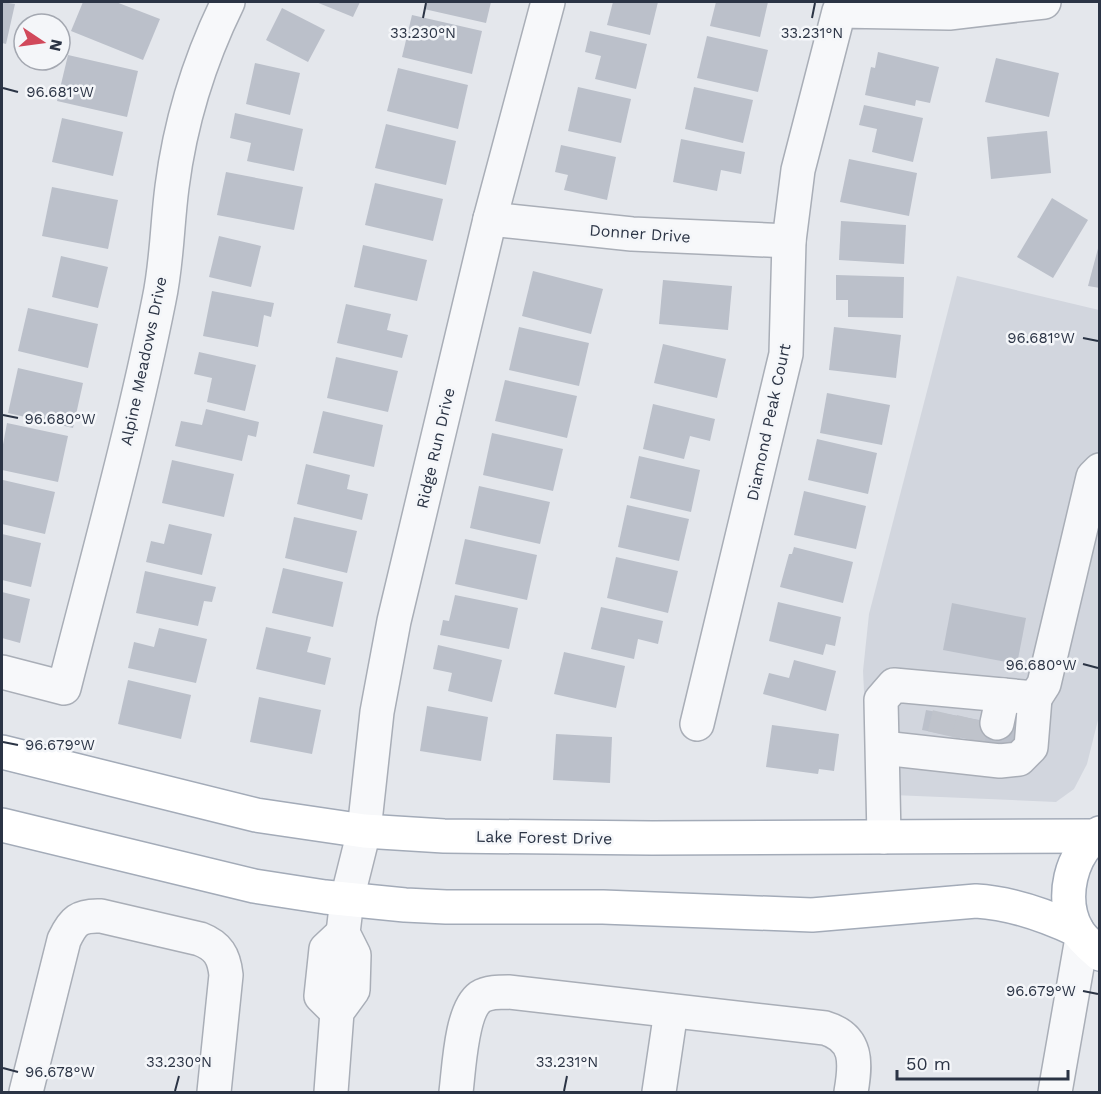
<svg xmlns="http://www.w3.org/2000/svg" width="1101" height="1094" viewBox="0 0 1101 1094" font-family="'Work Sans',sans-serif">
	<rect width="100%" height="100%" fill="#e4e7ec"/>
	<path fill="#d2d6de" d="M957,276L1099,310L1100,712L1087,764L1074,789L1056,802L869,794L863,671L869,614Z"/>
	<g fill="#bbc0ca">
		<path d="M2,2L15,4L6,44L2,43Z"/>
		<path d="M83,2H116L160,19L143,60L71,31Z"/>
		<path d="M316,2H360L353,17Z"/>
		<path d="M426,2H491L486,23L424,9Z"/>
		<path d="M613,2H658L650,35L607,25Z"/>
		<path d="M716,2H768L760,37L710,26Z"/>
		<path d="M282,8L325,30L308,62L266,40Z"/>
		<path d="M412,15L482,31L472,74L402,57Z"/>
		<path d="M590,31L647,44L636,89L595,79L601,56L585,52Z"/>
		<path d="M707,36L768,50L758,92L697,78Z"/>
		<path d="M878,52L939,67L930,103L916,100L915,106L865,95L871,67L875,68Z"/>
		<path d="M68,55L138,71L127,117L57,101Z"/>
		<path d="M996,58L1059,73L1049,117L985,102Z"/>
		<path d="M255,63L300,73L290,115L246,104Z"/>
		<path d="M398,68L468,85L458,129L387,111Z"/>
		<path d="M578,87L631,99L621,143L568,131Z"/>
		<path d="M694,87L753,100L743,143L685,129Z"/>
		<path d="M864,105L923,118L913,162L872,152L877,129L859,125Z"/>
		<path d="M235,113L303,129L294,171L247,161L251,143L230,138Z"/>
		<path d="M62,118L123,132L113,176L52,162Z"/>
		<path d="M386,124L456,141L446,185L375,168Z"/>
		<path d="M1047,131L1051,173L991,179L987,137Z"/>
		<path d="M681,139L745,152L741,174L721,170L717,191L673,182Z"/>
		<path d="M561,145L616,157L607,200L564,190L568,175L555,172Z"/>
		<path d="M849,159L917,173L909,216L840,202Z"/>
		<path d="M226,172L303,187L294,230L217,215Z"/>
		<path d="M375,183L443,199L433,241L365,225Z"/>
		<path d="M52,187L118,200L108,249L42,236Z"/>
		<path d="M1052,198L1088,220L1053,278L1017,257Z"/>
		<path d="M841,221L906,225L904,264L839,260Z"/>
		<path d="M219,236L261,246L251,287L209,277Z"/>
		<path d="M1100,241V288L1088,286Z"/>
		<path d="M363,245L427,260L417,301L354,287Z"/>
		<path d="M61,256L108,267L98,308L52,297Z"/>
		<path d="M533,271L603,289L591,334L522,316Z"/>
		<path d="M836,275L904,277L903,318L848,317V300H836Z"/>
		<path d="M663,280L732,286L728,330L659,324Z"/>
		<path d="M212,291L274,303L271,317L264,315L258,347L203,336Z"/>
		<path d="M346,304L391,314L387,330L408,335L402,358L337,343Z"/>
		<path d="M28,308L98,324L88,368L18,351Z"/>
		<path d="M519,327L589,343L579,386L509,370Z"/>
		<path d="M834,327L901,335L896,378L829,370Z"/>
		<path d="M663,344L726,359L717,398L654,383Z"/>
		<path d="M199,352L256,365L245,411L207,402L212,378L194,374Z"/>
		<path d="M336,357L398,371L388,412L327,398Z"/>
		<path d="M18,368L83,383L73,428L8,413Z"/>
		<path d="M505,380L577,396L567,438L495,421Z"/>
		<path d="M827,393L890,405L882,445L820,433Z"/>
		<path d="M653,404L715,419L710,441L690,436L684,459L643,449Z"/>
		<path d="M206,409L259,422L256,437L248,435L242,461L175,446L181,421L202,425Z"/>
		<path d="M323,411L383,425L374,467L313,453Z"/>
		<path d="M7,423L68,436L58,482L2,470V450Z"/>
		<path d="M492,433L563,449L553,491L483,475Z"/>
		<path d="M817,439L877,453L868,494L808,480Z"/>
		<path d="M639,456L700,470L691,512L630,498Z"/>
		<path d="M172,460L234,474L224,517L162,503Z"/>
		<path d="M306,464L350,475L347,489L368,494L362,520L297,504Z"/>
		<path d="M3,480L55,492L45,534L2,524Z"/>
		<path d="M479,486L550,502L540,544L470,528Z"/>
		<path d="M804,491L866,506L856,549L794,535Z"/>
		<path d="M627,505L689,519L679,561L618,547Z"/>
		<path d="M294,517L357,531L347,573L285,558Z"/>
		<path d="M169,524L212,534L202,575L146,562L151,541L164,544Z"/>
		<path d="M2,534L41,543L31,587L2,580Z"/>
		<path d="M465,539L537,555L527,600L455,584Z"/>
		<path d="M794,547L853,562L843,603L780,587L789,554H792Z"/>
		<path d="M616,557L678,571L668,613L607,598Z"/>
		<path d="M283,568L343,582L333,627L272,613Z"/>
		<path d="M145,571L216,587L212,602L204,601L198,626L136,613Z"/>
		<path d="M2,592L30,599L20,643L2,638Z"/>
		<path d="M455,595L518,608L509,649L440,635L443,620L449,621Z"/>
		<path d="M778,602L841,617L835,646L826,644L823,655L769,641Z"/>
		<path d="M952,603L1026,618L1017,664L943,650Z"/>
		<path d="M601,607L663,621L658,644L638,639L634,659L591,649Z"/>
		<path d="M266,627L311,637L307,652L331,658L325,685L256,669Z"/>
		<path d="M159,628L207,639L196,683L128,668L134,642L154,647Z"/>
		<path d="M438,645L502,660L492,702L448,691L452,673L433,669Z"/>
		<path d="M564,652L625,666L616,708L554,694Z"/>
		<path d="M794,660L836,671L826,711L763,694L769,673L789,678Z"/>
		<path d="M128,680L191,695L181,739L118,724Z"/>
		<path d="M259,697L321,710L312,754L250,742Z"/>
		<path d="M427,706L488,717L481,761L420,751Z"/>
		<path d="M926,710L1017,727L1014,748L922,730Z"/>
		<path d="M772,725L839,734L834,771L819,769L818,774L766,767Z"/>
		<path d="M556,734L612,737L610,783L553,780Z"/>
	</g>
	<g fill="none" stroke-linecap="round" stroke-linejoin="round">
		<g stroke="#bfc3cb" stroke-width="33" stroke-dasharray="33 16" stroke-linecap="butt">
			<path d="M944,735L949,714"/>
			<path d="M968,739L973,719"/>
		</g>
		<g stroke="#a9aeb7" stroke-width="36">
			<g id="minor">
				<path d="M490,219L632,234L789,241"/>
				<path d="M2,672L64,688C97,559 133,430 159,300C167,263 167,225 172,187C180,124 200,59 228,2"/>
				<path d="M997,723L1003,695"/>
				<path d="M697,724L786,354L789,241L798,170L839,11L949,13L1044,2"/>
				<path d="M883,748L1000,761L1019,759L1031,747L1035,698"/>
				<path d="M884,837L881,700L894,685L1035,698L1044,684L1093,477L1100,470"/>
				<path d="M337,1012L321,996L326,949L343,933"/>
				<path d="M26,1092L64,940C73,921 79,915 101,916L200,939C218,946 224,956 226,975L214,1092"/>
				<path d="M331,1092L337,1012L353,990L354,955L343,933L347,899L364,831L377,712L394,621L490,219L548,2"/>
				<path d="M456,1092C459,1069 461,1011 480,997C488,992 499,992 508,992L825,1028C858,1038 856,1063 851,1092"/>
				<path d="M659,1092L671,1011"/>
				<path d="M1055,1092L1082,938"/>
			</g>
		</g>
		<g stroke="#a3abb8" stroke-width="36">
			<g id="major">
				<path d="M2,752L256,815L364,831L444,836L652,838L1095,836"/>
				<path d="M2,825L254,886L325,897L405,905L446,907H603L812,915L976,901C1011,903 1045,915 1077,930"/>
				<path d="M1100,833C1070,853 1060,899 1077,930C1082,939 1092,947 1100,954"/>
			</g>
		</g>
		<use href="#minor" stroke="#f7f8fa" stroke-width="33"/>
		<use href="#major" stroke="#fff" stroke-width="33"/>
	</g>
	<path fill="none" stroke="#2b3445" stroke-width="2" d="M423,18L426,3M812,18L815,3M3,88L18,92M1083,338L1098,341M3,415L18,418M1083,664L1098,668M3,742L18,745M1083,991L1098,994M3,1068L18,1072M175,1091L179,1076M564,1091L567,1076"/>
	<g text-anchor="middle" stroke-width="5" stroke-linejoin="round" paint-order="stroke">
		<g font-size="16" fill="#2b3445" stroke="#f4f6f9">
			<text transform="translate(640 233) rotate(4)" y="6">Donner Drive</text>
			<text transform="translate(143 361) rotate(-78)" y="6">Alpine Meadows Drive</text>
			<text transform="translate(768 422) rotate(-78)" y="6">Diamond Peak Court</text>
			<text transform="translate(435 448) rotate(-77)" y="6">Ridge Run Drive</text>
			<text transform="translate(544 837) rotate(1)" y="6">Lake Forest Drive</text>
		</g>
	</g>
	<g font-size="15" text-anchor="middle" fill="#2b3445" stroke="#f4f6f9" stroke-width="5" stroke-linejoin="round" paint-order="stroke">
		<text x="423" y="38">33.230°N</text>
		<text x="812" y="38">33.231°N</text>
		<text x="60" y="97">96.681°W</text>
		<text x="1041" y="343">96.681°W</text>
		<text x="60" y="424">96.680°W</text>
		<text x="1041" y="670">96.680°W</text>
		<text x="60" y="750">96.679°W</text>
		<text x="1041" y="996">96.679°W</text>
		<text x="179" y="1067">33.230°N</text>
		<text x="567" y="1067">33.231°N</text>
		<text x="60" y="1077">96.678°W</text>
	</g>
	<rect width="1101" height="1094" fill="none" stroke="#2b3445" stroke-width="6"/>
	<g transform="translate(42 42) rotate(103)"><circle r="28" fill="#f4f6f9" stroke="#a4a8b1" stroke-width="1.5"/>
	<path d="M0-4.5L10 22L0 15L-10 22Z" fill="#d1495b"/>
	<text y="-9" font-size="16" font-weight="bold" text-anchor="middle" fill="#2b3445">N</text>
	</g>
	<path d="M897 1070v9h171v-9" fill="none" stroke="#2b3445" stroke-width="3"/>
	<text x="906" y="1070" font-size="18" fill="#2b3445" stroke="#f4f6f9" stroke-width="4.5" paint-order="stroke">50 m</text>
</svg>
